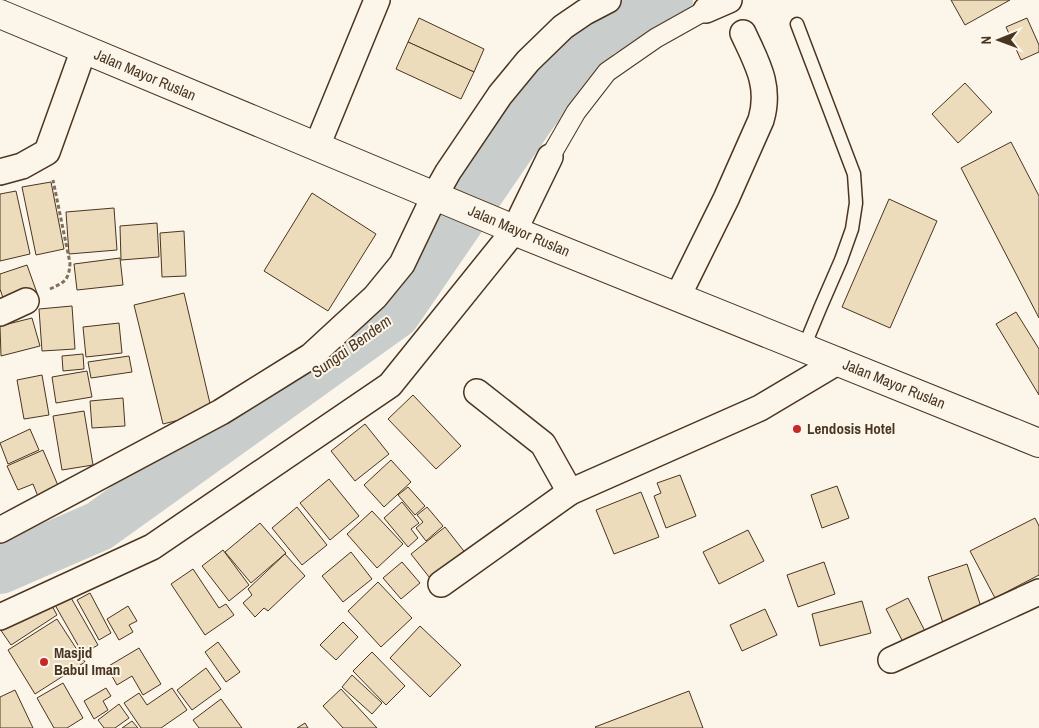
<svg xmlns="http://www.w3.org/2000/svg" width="1039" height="728" viewBox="0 0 1039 728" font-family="'Archivo Narrow',sans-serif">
	<rect width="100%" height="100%" fill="#fbf6e9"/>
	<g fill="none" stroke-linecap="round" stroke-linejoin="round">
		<path stroke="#c9cecd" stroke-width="50" d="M0,569L99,526L395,314L533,113L599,33L668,0"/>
	</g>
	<g fill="#ecdcbc" stroke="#4a3520">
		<path d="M951,0H1010L965,25Z"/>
		<path d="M419,18L484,49L474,72L408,42Z"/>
		<path d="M1027,18L1039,45V52L1021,60L1006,27Z"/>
		<path d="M408,42L474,72L461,99L396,69Z"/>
		<path d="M965,83L992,112L958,143L932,114Z"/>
		<path d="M1011,142L1039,196V318L961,168Z"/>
		<path d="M51,182L64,249L36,255L22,187Z"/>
		<path d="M16,191L30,254L0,261V194Z"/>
		<path d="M312,193L376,234L328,311L264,271Z"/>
		<path d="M889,199L937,221L890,328L842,307Z"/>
		<path d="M114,208L117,250L69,254L66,212Z"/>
		<path d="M157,223L159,257L121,260L120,226Z"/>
		<path d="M184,231L186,276L162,277L160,233Z"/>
		<path d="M120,258L123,285L77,290L74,264Z"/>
		<path d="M27,265L37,293L5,304L0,289V274Z"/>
		<path d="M184,293L212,412L163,424L134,305Z"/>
		<path d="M72,306L75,349L42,351L39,309Z"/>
		<path d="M1016,312L1039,349V395L996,324Z"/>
		<path d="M32,318L40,346L1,356L0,326Z"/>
		<path d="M119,323L122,353L86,357L83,327Z"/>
		<path d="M83,354L84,369L63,371L62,356Z"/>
		<path d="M129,356L132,372L91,378L88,362Z"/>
		<path d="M87,371L92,397L56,403L52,377Z"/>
		<path d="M42,375L49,415L24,419L17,380Z"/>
		<path d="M413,395L461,446L436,469L388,419Z"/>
		<path d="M123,398L125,426L92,428L90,401Z"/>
		<path d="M84,411L93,465L62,470L53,416Z"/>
		<path d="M365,424L389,454L355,481L331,451Z"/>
		<path d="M30,429L39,450L8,464L0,443Z"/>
		<path d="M43,450L62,495L41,504L33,484L18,490L7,466Z"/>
		<path d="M391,460L411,482L384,507L364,485Z"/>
		<path d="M680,475L696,516L666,528L654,496L661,493L657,483Z"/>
		<path d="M329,479L359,516L330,540L300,503Z"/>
		<path d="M837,486L849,518L822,528L811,495Z"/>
		<path d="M408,487L425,506L415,515L398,495Z"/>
		<path d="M641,492L659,537L614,554L596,510Z"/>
		<path d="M402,502L419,523L411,529L418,538L408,547L384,518Z"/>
		<path d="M297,507L327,545L302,565L272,528Z"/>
		<path d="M427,507L443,526L426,541L416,528L423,522L417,515Z"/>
		<path d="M372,511L403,544L377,568L347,534Z"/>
		<path d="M1035,518L1039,526V575L995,598L970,551Z"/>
		<path d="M260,523L286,553L251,583L225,552Z"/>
		<path d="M445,527L467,555L433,582L411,554Z"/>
		<path d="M748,530L764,561L719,584L703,552Z"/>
		<path d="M223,550L249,585L229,601L202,566Z"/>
		<path d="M351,552L372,579L343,602L322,576Z"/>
		<path d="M285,554L305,576L268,611L264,608L255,617L243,603L252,595L248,589Z"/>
		<path d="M402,562L420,583L401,599L383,578Z"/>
		<path d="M824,562L835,594L798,607L787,575Z"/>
		<path d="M967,564L984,616L945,629L928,577Z"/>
		<path d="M193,569L219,608L226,604L234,615L205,635L171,584Z"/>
		<path d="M378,582L412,618L381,647L348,611Z"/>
		<path d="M90,593L111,633L99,640L77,600Z"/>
		<path d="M70,596L98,645L83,654L55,605Z"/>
		<path d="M47,597L57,615L11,645L0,629Z"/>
		<path d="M908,598L927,635L905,646L886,609Z"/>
		<path d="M862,601L871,633L820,646L812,614Z"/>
		<path d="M128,606L137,621L129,625L133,632L119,640L107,619Z"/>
		<path d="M765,609L777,635L742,651L730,625Z"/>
		<path d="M57,619L85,662L35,694L8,650Z"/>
		<path d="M343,622L358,637L336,660L320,645Z"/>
		<path d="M420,626L461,665L430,697L390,658Z"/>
		<path d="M218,642L240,672L226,682L205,652Z"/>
		<path d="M139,648L161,684L143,695L132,676L117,685L107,667Z"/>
		<path d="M372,652L405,686L386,705L353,671Z"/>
		<path d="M206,668L221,689L192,710L177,690Z"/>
		<path d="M352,675L382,703L372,714L342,687Z"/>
		<path d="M63,683L83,718L67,728H54L37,698Z"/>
		<path d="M106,688L111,696L103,701L108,710L94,719L84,701Z"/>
		<path d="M172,688L187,710L161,728H141L124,703L139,693L147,705Z"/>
		<path d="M341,689L377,728H343L323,706Z"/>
		<path d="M15,690L33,728H0V697Z"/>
		<path d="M689,691L703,728H596L595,727Z"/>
		<path d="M221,699L242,728H199L193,720Z"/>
		<path d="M119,704L129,718L115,728H104L98,720Z"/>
		<path d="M132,721L138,728H122Z"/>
		<path d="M305,723L308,728H297Z"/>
	</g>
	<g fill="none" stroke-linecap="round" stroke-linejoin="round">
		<g stroke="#4a3520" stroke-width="15">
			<path id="service" d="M797,24L854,174L856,203L852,229L841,260L821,306L804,347"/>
		</g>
		<g stroke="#4a3520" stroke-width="21">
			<path id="pedestrian" d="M550,157L576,112L607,72L656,38L706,10"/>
		</g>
		<g stroke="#4a3520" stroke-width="28">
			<g id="minor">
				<path d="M706,10L729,0"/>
				<path d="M317,146L377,0"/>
				<path d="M0,172L22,166L47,152L84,49"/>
				<path d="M678,296L726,199L761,120C771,86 757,63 743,33"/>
				<path d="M0,313L26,301"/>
				<path d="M477,392L543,444L570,492"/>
				<path d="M0,530L221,412L311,356L375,297L402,264L435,195L448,172L500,95L528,61L563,27L585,12L608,0"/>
				<path d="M441,584L570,492L760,408L839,361"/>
				<path d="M0,617L152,547L390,385L514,231L550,157"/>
				<path d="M891,660L1039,592"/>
			</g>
		</g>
		<g stroke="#4a3520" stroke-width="30">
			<path id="tertiary" d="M0,14L509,227L514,231L1039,443"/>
		</g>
		<path stroke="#7f6f5c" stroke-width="3" stroke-dasharray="4 2.5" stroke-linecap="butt" d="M50,289C65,282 69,280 70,263L53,180"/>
		<use href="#service" stroke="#fbf6e9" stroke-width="12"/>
		<use href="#pedestrian" stroke="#fbf6e9" stroke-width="19"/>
		<use href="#minor" stroke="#fbf6e9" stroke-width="25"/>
		<use href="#tertiary" stroke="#fbf6e9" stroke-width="28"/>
	</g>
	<g fill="#c62828" stroke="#fbf6e9" stroke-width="2">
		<circle cx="797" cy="429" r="5"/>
		<circle cx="44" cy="662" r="5"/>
	</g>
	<g text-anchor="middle" stroke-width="4" stroke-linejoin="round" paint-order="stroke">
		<g font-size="15" fill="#4a3520" stroke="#fbf6e9">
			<text transform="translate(145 75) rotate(23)" y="5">Jalan Mayor Ruslan</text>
			<text transform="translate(519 231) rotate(23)" y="5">Jalan Mayor Ruslan</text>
			<text transform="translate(894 384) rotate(22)" y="5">Jalan Mayor Ruslan</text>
		</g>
		<g font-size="15" font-weight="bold" fill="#4a3520" stroke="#fbf6e9" text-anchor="start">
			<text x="807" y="434">Lendosis Hotel</text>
			<text x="54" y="658">Masjid<tspan x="54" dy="17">Babul Iman</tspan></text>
		</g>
		<g font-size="16" font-style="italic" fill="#4a3520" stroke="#fbf6e9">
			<text transform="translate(351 346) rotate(-36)" y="6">Sungai Bendem</text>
		</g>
	</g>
	<g transform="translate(999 40) rotate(269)" stroke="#fbf6e9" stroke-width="4" paint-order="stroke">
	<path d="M0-4L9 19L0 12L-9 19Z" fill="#4a3520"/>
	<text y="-8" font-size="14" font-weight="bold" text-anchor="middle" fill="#4a3520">N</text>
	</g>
</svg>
